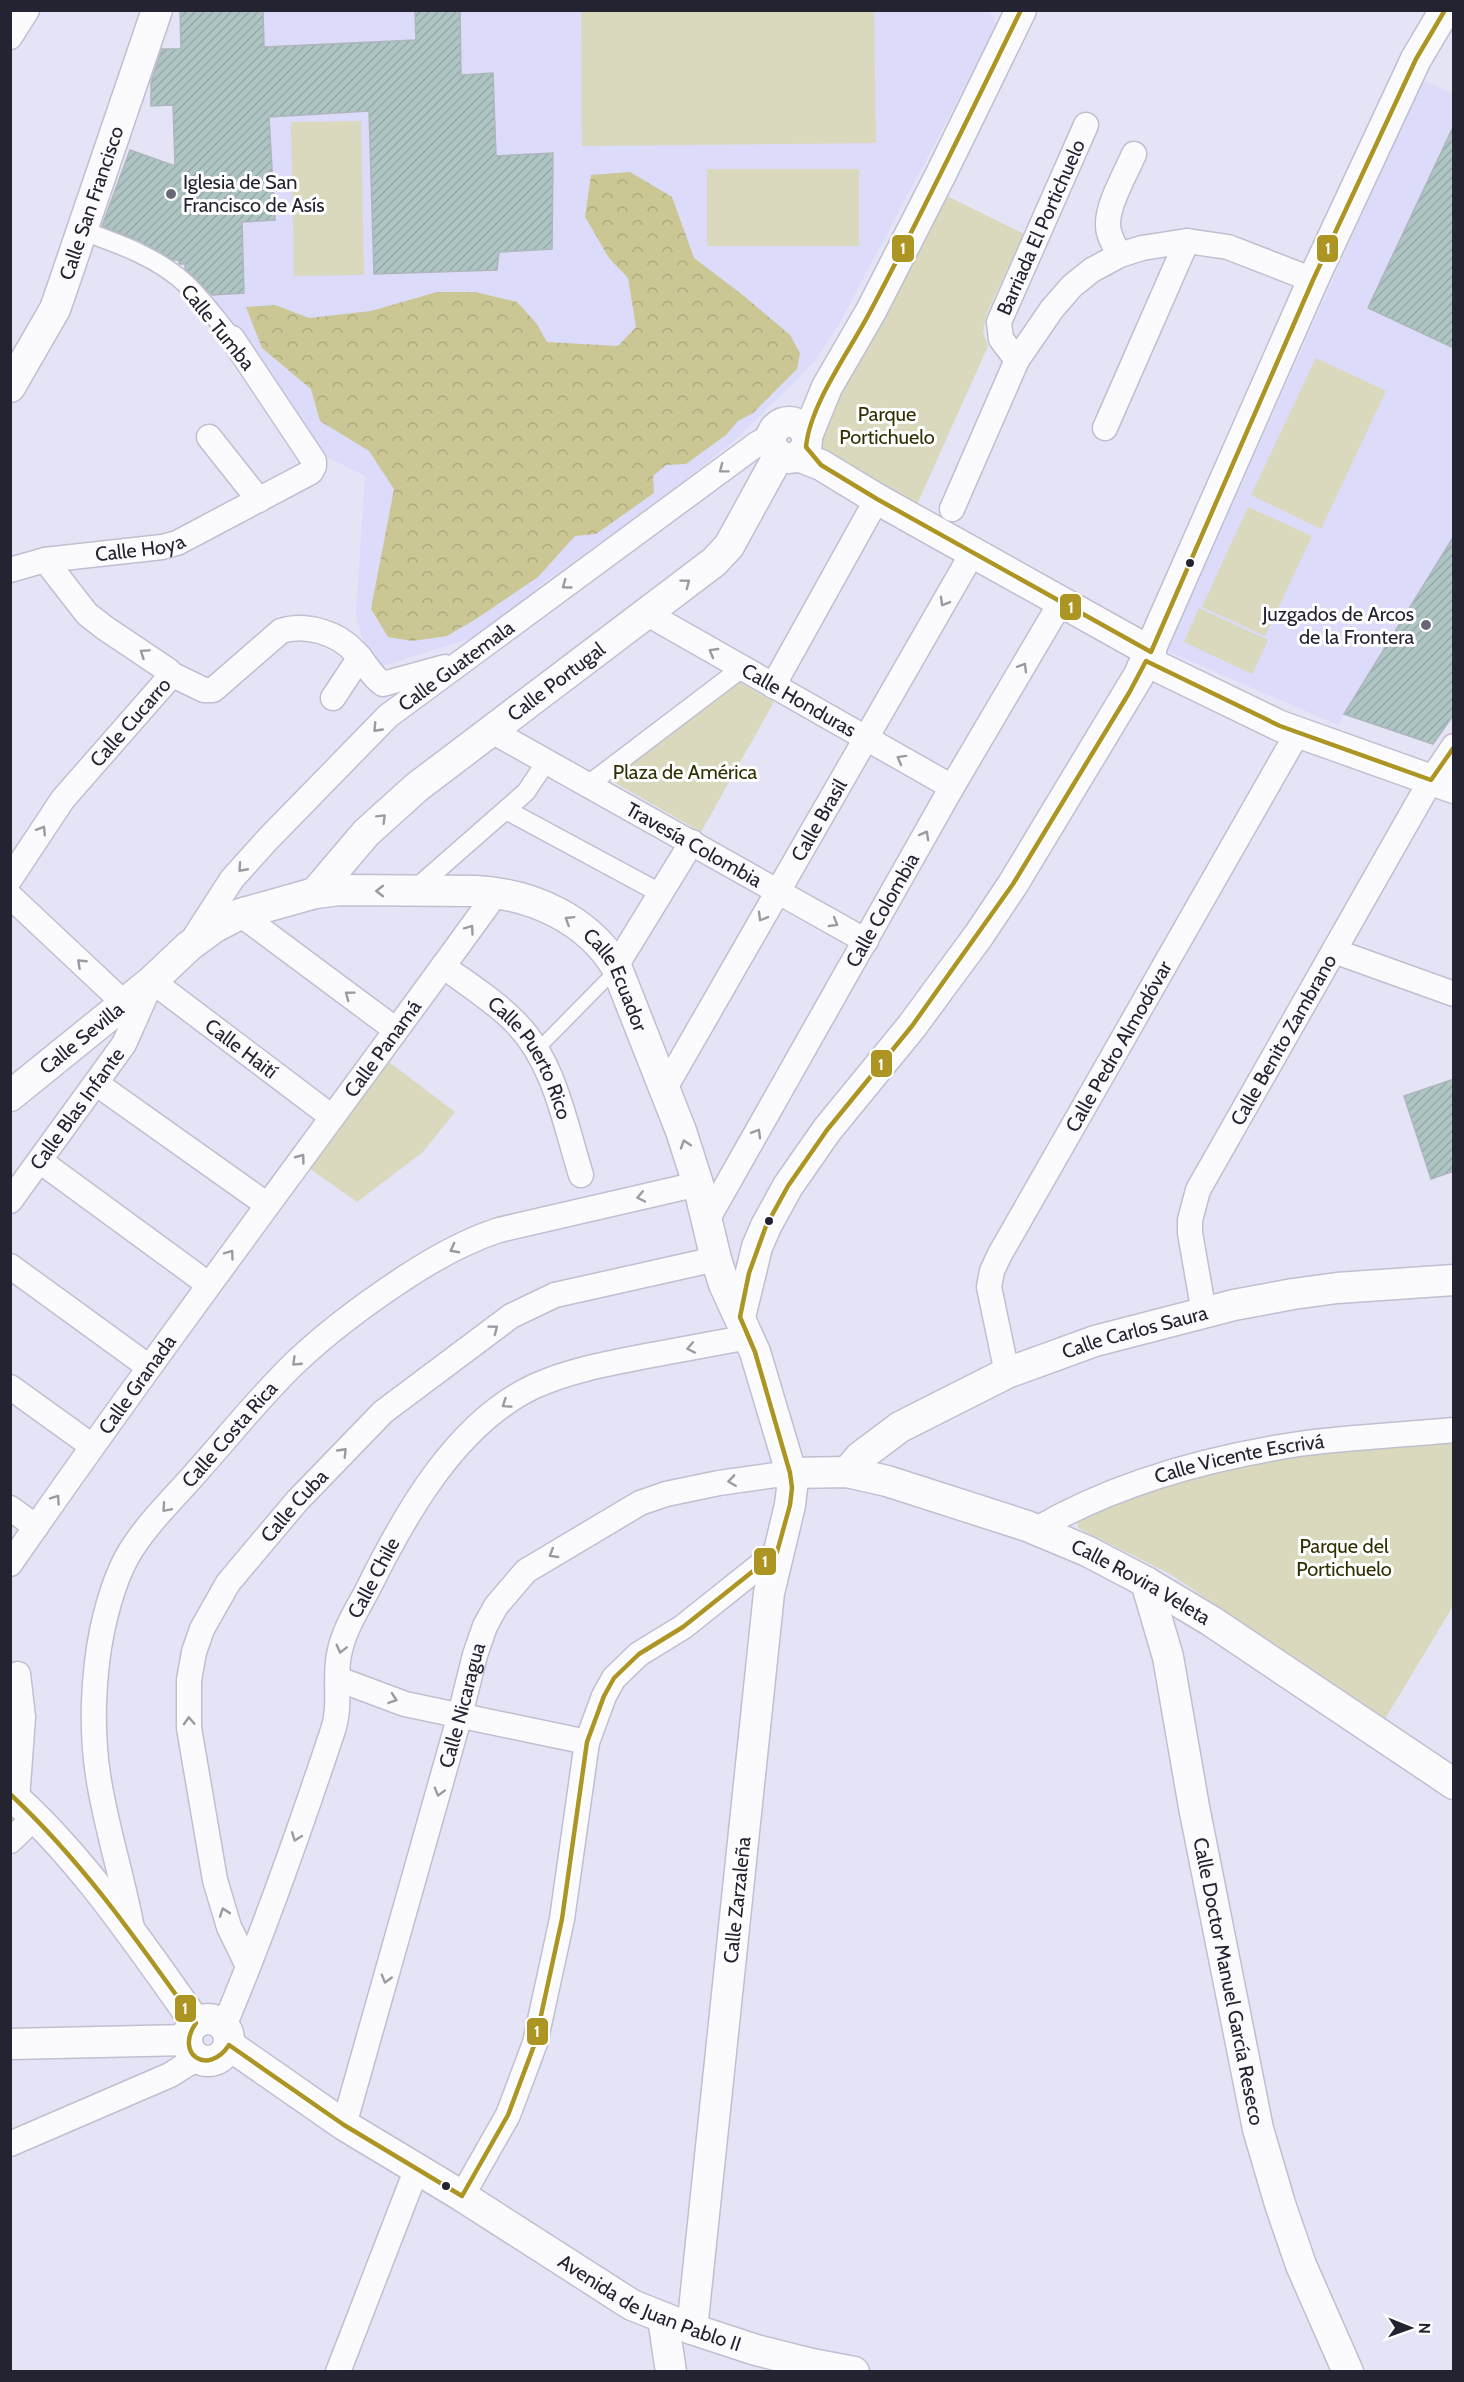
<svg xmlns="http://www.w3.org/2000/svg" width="1464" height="2382" viewBox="0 0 1464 2382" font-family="Cabin,sans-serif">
	<defs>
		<pattern id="forest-crowns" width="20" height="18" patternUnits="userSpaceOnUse" patternTransform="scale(1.5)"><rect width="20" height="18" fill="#cac794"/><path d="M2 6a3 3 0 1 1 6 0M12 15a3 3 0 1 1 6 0" fill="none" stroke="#adab80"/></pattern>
		<pattern id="building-hatch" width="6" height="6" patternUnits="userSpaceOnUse" patternTransform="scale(1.5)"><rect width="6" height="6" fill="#aec5c4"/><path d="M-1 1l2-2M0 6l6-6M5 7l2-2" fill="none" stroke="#95a9a9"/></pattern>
	</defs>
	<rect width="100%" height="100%" fill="#e4e4f6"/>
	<g fill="#dcdbf9">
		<path d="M180,10H989L997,26L838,326L817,358L800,377L734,441L669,493L546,581L482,635L376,668L360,632L356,614L365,476L317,452L212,295L244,293L242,222L218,103L151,106V49H181Z"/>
		<path d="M1422,80L1453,94V536L1338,725L1167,651Z"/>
	</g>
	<path fill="url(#forest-crowns)" d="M630,172L672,197L694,258L744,296L790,335L800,353L797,369L753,413L738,421L726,435L686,464L666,465L653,476L654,493L596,534L575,536L538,577L476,619L447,636L412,641L388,637L371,609L394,489L369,451L320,421L311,389L262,348L246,307L275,305L309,318L371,311L437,292H475L517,302L537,324L547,342L618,346L636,327L628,278L609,258L585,217L591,175Z"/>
	<g fill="#dad8bd">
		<path d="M581,11H874L876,143L582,146Z"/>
		<path d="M361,121L364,275L294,276L291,122Z"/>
		<rect x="707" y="169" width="152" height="77"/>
		<path d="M943,194L1024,234L987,313L983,332L988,346L915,509L826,454L819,444L832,401Z"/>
		<path d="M1316,358L1386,391L1321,529L1251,495Z"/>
		<path d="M1248,507L1312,536L1265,636L1202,607Z"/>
		<path d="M1199,608L1268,640L1252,674L1184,642Z"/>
		<path d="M734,679L774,702L701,832L605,777Z"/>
		<path d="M389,1062L455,1112L423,1152L357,1202L309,1168Z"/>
		<path d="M1453,1437V1606L1385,1719L1170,1574L1078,1528V1518L1156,1486L1302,1452Z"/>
	</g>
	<g fill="url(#building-hatch)" stroke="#adb6ba" stroke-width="1.5">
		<path d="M180,10H263L264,47L416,40L415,10H460L461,75L493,73L496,156L553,153L552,249L499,252L497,270L374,274L369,111L269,117L275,220L242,222L244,293L212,295L185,269V264H179V260H173L142,242L102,226L130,150L175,166L173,105L151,106V82L162,49H181Z"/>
		<path d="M1454,125V348L1368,308Z"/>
		<path d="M1454,536V714L1433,744L1344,714Z"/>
		<path d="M1454,1079V1171L1431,1179L1404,1096Z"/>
	</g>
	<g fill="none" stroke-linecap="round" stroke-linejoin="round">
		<g stroke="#c0bfd0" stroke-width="15">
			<path id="service" d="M537,1050L616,970"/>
		</g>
		<g stroke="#c0bfd0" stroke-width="21">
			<g id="pedestrian">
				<path d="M83,231C119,244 157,257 186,284C203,300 217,320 232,338"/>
				<path d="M588,785L742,668"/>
				<path d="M506,810L660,893"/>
				<path d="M413,891L526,792L546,762"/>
			</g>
		</g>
		<g stroke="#c0bfd0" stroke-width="27">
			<g id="minor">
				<path d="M10,37L27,10"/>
				<path d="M1120,255C1115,246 1108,236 1108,225C1107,205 1126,173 1134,154"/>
				<path id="s1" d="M1017,360L1001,339L999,322L1086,125"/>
				<path d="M1105,428L1187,241"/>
				<path d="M209,437L259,500"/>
				<path d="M952,509L1017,360L1052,309L1072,286L1092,270L1120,255L1142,248L1187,241L1228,247L1313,280"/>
				<path id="s2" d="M10,570L45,560L162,547L177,543L311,472L314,466V461L232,338"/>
				<path id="s3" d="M646,613L952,787"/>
				<path d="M171,674L204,690H213L281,631C306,623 338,633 355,652C365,662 371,676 383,684L445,667"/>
				<path d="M773,686L877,499"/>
				<path d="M333,698L360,657"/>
				<path id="s4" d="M490,730L866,941"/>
				<path id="s5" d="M10,879L63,799L169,678V671L105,628L87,614L45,560"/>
				<path d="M10,896L124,1003"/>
				<path d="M240,914L396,1030"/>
				<path id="s6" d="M192,941L232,879L268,839L388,716L757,444L771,436"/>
				<path d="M1334,951L1454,994"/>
				<path id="s7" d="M443,966C467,984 495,1001 516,1023C555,1063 565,1124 581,1175"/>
				<path d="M616,966L692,842"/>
				<path d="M97,1084L266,1204"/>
				<path id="s8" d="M665,1088L973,552"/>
				<path d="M40,1161L208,1284"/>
				<path id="s9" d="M10,1201L124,1044L152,981L332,1117"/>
				<path id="s10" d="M707,1220L952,787L1061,602"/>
				<path d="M10,1266L149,1367"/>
				<path id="s11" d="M1204,1313L1190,1233V1220L1198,1190L1431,780L1454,746"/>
				<path id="s12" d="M1007,1373L989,1287L992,1271L1000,1254L1298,732"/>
				<path d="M10,1387L92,1446"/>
				<path d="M10,1508L36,1527"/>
				<path id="s13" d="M1035,1530C1115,1483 1207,1458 1299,1444C1350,1437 1402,1435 1454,1430"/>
				<path id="s14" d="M10,1564C168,1336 335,1116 497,892"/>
				<path d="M338,1679L405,1704L587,1742"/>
				<path d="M17,1799L23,1717L18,1674"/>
				<path d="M10,1841L35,1817"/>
				<path id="s15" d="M133,1934C124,1881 106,1829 98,1775C91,1729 93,1676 102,1631C108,1603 116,1574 131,1550C150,1520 178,1494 201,1467C233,1431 263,1393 298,1360C331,1329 368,1302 406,1277C435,1258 465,1241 499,1230L698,1184"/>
				<path id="s16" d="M248,1966L229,1927L215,1880L189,1728V1680L194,1652L202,1629L228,1583L297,1501L383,1412L511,1316L555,1295L716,1259"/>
				<path id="s17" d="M224,2026C265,1929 300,1829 333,1730C342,1703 333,1676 340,1650C345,1628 358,1608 368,1589C405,1514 456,1423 535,1386C568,1371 605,1364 641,1357C677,1350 713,1344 749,1337"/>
				<path id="s18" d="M344,2125L460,1715L475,1655L485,1626L496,1606L526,1571L640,1503L666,1494L719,1483L790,1473"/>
				<path d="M10,2144L170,2075L197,2058"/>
				<path d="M462,2196L508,2115L535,2043L562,1919L587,1742L604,1696L614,1678L639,1654L683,1627L777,1552"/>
				<path d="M338,2372L417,2168"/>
			</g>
		</g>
		<g stroke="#c0bfd0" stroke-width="33">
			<g id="tertiary">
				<path id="s19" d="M10,387L55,309L62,289L157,10"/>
				<circle cx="789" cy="440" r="18"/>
				<path d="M807,436L827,387L871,311L940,176L1021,10"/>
				<path d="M798,456L821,465L877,499L1151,652"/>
				<path d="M1146,661L1280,726L1454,788"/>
				<path id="s20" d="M315,893L366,833L417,787L714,562L729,546L779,455"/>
				<path id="s21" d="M10,1096L152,981L189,946L215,927L240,914L315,893L339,890L476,891C531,894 586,918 616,966L681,1131L698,1184L716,1259L724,1284L755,1352L787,1459L792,1488L790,1505L769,1593L692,2329"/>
				<path d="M740,1317L757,1247L766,1226L788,1186L827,1130L912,1026L979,935L1013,884L1139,675L1313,280L1416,59L1445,10"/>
				<path id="s22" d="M847,1472L860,1457L900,1427L1007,1373L1095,1341L1234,1305L1293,1294L1337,1288L1454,1280"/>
				<path id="s23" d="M790,1473L847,1472L887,1481L1027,1526L1087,1551L1146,1582L1211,1621L1454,1784"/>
				<path id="s24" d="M1146,1582L1168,1657L1194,1807L1258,2129L1280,2204L1301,2265L1348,2372"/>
				<path d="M10,1794C81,1856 141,1946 196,2023"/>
				<circle cx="208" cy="2040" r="21"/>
				<path d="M10,2044L187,2040"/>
				<path id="s25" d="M229,2045L344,2125L462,2196L632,2305L692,2329L756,2350L812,2364L854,2372"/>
				<path d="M663,2318L671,2372"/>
			</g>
		</g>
		<use href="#service" stroke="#fbfbfe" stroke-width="12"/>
		<use href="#pedestrian" stroke="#fbfbfe" stroke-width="18"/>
		<use href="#minor" stroke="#fbfbfe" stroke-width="24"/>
		<use href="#tertiary" stroke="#fbfbfe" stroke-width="30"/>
		<g stroke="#fff" stroke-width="9">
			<g id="bus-1">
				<path d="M1021,10C972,110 924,210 872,308C852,348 810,403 806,447L821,465L877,499L1151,652L1313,280L1416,59L1445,10"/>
				<path d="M10,1794C83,1862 139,1943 196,2023C174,2054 208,2077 229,2045L344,2125L462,2196L508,2115L535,2043L562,1919L587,1742L604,1696L614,1678L639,1654L683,1627L777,1552L790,1505L792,1488L790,1473L755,1352L740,1317L749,1273L766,1226L788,1186L827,1130L912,1026L1013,884L1129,693L1146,661L1280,726L1431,780L1454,747"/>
			</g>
		</g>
		<use href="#bus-1" stroke="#ad9524" stroke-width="4.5"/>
	</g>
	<defs><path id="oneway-chevron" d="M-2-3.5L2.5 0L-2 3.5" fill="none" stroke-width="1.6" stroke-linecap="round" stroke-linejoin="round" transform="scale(1.5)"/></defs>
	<g stroke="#9a9aa2">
		<use href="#oneway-chevron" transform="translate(723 469) rotate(143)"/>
		<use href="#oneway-chevron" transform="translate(686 583) rotate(-37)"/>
		<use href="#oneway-chevron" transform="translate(566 585) rotate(144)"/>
		<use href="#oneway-chevron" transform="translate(944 602) rotate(120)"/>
		<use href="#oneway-chevron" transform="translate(713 652) rotate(-150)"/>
		<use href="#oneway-chevron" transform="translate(144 653) rotate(-146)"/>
		<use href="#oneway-chevron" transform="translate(1023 667) rotate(-59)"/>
		<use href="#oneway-chevron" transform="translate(377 728) rotate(134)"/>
		<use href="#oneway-chevron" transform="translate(901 759) rotate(-151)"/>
		<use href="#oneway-chevron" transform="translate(382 818) rotate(-45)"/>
		<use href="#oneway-chevron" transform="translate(42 830) rotate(-58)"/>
		<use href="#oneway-chevron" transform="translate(925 835) rotate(-61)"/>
		<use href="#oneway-chevron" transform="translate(242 868) rotate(132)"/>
		<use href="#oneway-chevron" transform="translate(380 891) rotate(-180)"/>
		<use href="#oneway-chevron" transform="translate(762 917) rotate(120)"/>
		<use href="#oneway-chevron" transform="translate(569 920) rotate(-148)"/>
		<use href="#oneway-chevron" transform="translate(834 923) rotate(30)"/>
		<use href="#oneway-chevron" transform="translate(470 929) rotate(-54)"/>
		<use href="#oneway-chevron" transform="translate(81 963) rotate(-137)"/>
		<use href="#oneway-chevron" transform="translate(349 995) rotate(-143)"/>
		<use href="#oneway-chevron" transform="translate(757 1133) rotate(-60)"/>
		<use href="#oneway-chevron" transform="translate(685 1144) rotate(-108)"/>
		<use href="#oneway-chevron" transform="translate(301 1158) rotate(-53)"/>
		<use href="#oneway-chevron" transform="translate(641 1197) rotate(168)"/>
		<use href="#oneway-chevron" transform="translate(454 1249) rotate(152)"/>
		<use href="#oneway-chevron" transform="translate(230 1254) rotate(-54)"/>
		<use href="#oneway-chevron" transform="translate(494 1329) rotate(-37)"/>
		<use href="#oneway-chevron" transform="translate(691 1348) rotate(169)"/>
		<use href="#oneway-chevron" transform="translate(296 1362) rotate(136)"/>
		<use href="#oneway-chevron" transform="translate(506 1404) rotate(146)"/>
		<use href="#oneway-chevron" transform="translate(343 1452) rotate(-46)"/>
		<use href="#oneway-chevron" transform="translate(732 1481) rotate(172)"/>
		<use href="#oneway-chevron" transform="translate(56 1499) rotate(-55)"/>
		<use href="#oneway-chevron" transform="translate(166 1508) rotate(131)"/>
		<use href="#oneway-chevron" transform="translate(553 1554) rotate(149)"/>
		<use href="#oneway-chevron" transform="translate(341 1649) rotate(104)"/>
		<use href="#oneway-chevron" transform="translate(393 1699) rotate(19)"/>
		<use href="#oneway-chevron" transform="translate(189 1721) rotate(-93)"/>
		<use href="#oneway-chevron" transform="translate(439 1792) rotate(106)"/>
		<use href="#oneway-chevron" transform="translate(296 1837) rotate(111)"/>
		<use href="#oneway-chevron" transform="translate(224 1912) rotate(-109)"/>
		<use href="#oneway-chevron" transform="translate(386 1979) rotate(106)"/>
	</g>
	<g fill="#676777" stroke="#fff" stroke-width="2">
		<circle cx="171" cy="194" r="6"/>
		<circle cx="1426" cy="625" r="6"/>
	</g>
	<g fill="#232332" stroke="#fff" stroke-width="2">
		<circle cx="1190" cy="563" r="5"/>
		<circle cx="769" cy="1221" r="5"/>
		<circle cx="446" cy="2186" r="5"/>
	</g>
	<g text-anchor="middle" stroke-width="6" stroke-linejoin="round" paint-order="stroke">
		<g font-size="20" fill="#232332" stroke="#fff" text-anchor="start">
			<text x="183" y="189">Iglesia de San<tspan x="183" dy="23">Francisco de Asís</tspan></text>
			<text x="1414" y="621" text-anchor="end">Juzgados de Arcos<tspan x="1414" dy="23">de la Frontera</tspan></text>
		</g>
		<g font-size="20" fill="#232332" stroke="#fff">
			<text dy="7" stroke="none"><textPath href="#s19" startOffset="202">Calle San Francisco</textPath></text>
			<text dy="7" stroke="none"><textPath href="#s1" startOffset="147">Barriada El Portichuelo</textPath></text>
			<text transform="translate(218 327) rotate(51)" y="7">Calle Tumba</text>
			<text dy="7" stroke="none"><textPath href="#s2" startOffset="132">Calle Hoya</textPath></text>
			<text dy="7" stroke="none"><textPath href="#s6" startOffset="384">Calle Guatemala</textPath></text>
			<text dy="7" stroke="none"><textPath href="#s20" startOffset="322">Calle Portugal</textPath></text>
			<text dy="7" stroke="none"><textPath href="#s3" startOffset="176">Calle Honduras</textPath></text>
			<text dy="7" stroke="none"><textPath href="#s5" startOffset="198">Calle Cucarro</textPath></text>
			<text dy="7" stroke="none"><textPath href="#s8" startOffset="309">Calle Brasil</textPath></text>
			<text dy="7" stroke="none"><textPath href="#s4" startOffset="234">Travesía Colombia</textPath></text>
			<text dy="7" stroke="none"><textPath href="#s10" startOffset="356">Calle Colombia</textPath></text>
			<text dy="7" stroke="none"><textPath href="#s21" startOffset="710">Calle Ecuador</textPath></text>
			<text dy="7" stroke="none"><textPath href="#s21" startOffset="92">Calle Sevilla</textPath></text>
			<text dy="7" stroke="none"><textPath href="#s11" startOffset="298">Calle Benito Zambrano</textPath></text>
			<text dy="7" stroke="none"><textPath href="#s12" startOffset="362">Calle Pedro Almodóvar</textPath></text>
			<text dy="7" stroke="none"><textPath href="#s9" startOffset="375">Calle Haití</textPath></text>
			<text dy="7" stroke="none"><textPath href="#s14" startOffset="636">Calle Panamá</textPath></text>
			<text dy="7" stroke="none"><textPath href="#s7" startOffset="130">Calle Puerto Rico</textPath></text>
			<text dy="7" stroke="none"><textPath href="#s9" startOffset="114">Calle Blas Infante</textPath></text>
			<text dy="7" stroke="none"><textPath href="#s22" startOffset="324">Calle Carlos Saura</textPath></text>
			<text dy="7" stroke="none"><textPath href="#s14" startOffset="220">Calle Granada</textPath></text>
			<text dy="7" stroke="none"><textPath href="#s15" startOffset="546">Calle Costa Rica</textPath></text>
			<text dy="7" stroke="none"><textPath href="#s13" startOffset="218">Calle Vicente Escrivá</textPath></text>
			<text dy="7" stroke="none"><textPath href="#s16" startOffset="502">Calle Cuba</textPath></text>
			<text dy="7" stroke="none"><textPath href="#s17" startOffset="476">Calle Chile</textPath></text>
			<text dy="7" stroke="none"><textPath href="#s23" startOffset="372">Calle Rovira Veleta</textPath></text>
			<text dy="7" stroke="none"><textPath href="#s18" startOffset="436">Calle Nicaragua</textPath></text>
			<text transform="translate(737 1900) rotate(-84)" y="7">Calle Zarzaleña</text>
			<text dy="7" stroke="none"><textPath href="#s24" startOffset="408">Calle Doctor Manuel García Reseco</textPath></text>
			<text dy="7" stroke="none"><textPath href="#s25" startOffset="495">Avenida de Juan Pablo II</textPath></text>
		</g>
		<g font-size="20" fill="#312e00" stroke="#fff">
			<text x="887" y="421">Parque<tspan x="887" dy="23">Portichuelo</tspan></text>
			<text x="685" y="779">Plaza de América</text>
			<text x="1344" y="1553">Parque del<tspan x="1344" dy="23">Portichuelo</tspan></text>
		</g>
	</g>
	<g stroke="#fff" stroke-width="2">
		<rect x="891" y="234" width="24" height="29" rx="6" fill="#ad9524"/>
		<rect x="1316" y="234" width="23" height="29" rx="6" fill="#ad9524"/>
		<rect x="1059" y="593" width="23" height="28" rx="6" fill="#ad9524"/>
		<rect x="870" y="1049" width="23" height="29" rx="6" fill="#ad9524"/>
		<rect x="753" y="1547" width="24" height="29" rx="6" fill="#ad9524"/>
		<rect x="174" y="1994" width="23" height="29" rx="6" fill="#ad9524"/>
		<rect x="526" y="2017" width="23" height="29" rx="6" fill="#ad9524"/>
	</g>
	<g font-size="16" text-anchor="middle" font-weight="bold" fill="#fff">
		<text x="903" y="254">1</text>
		<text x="1328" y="254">1</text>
		<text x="1071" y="613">1</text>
		<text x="881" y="1070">1</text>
		<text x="765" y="1567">1</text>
		<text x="185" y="2014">1</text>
		<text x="537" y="2037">1</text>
	</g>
	<rect width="1464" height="2382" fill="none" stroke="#232332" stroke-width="24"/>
	<g transform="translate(1410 2328) rotate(91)" stroke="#ffffff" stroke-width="4.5" paint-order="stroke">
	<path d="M0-4.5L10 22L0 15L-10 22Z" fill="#232332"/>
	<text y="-9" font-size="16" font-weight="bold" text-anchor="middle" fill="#232332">N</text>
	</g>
</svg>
